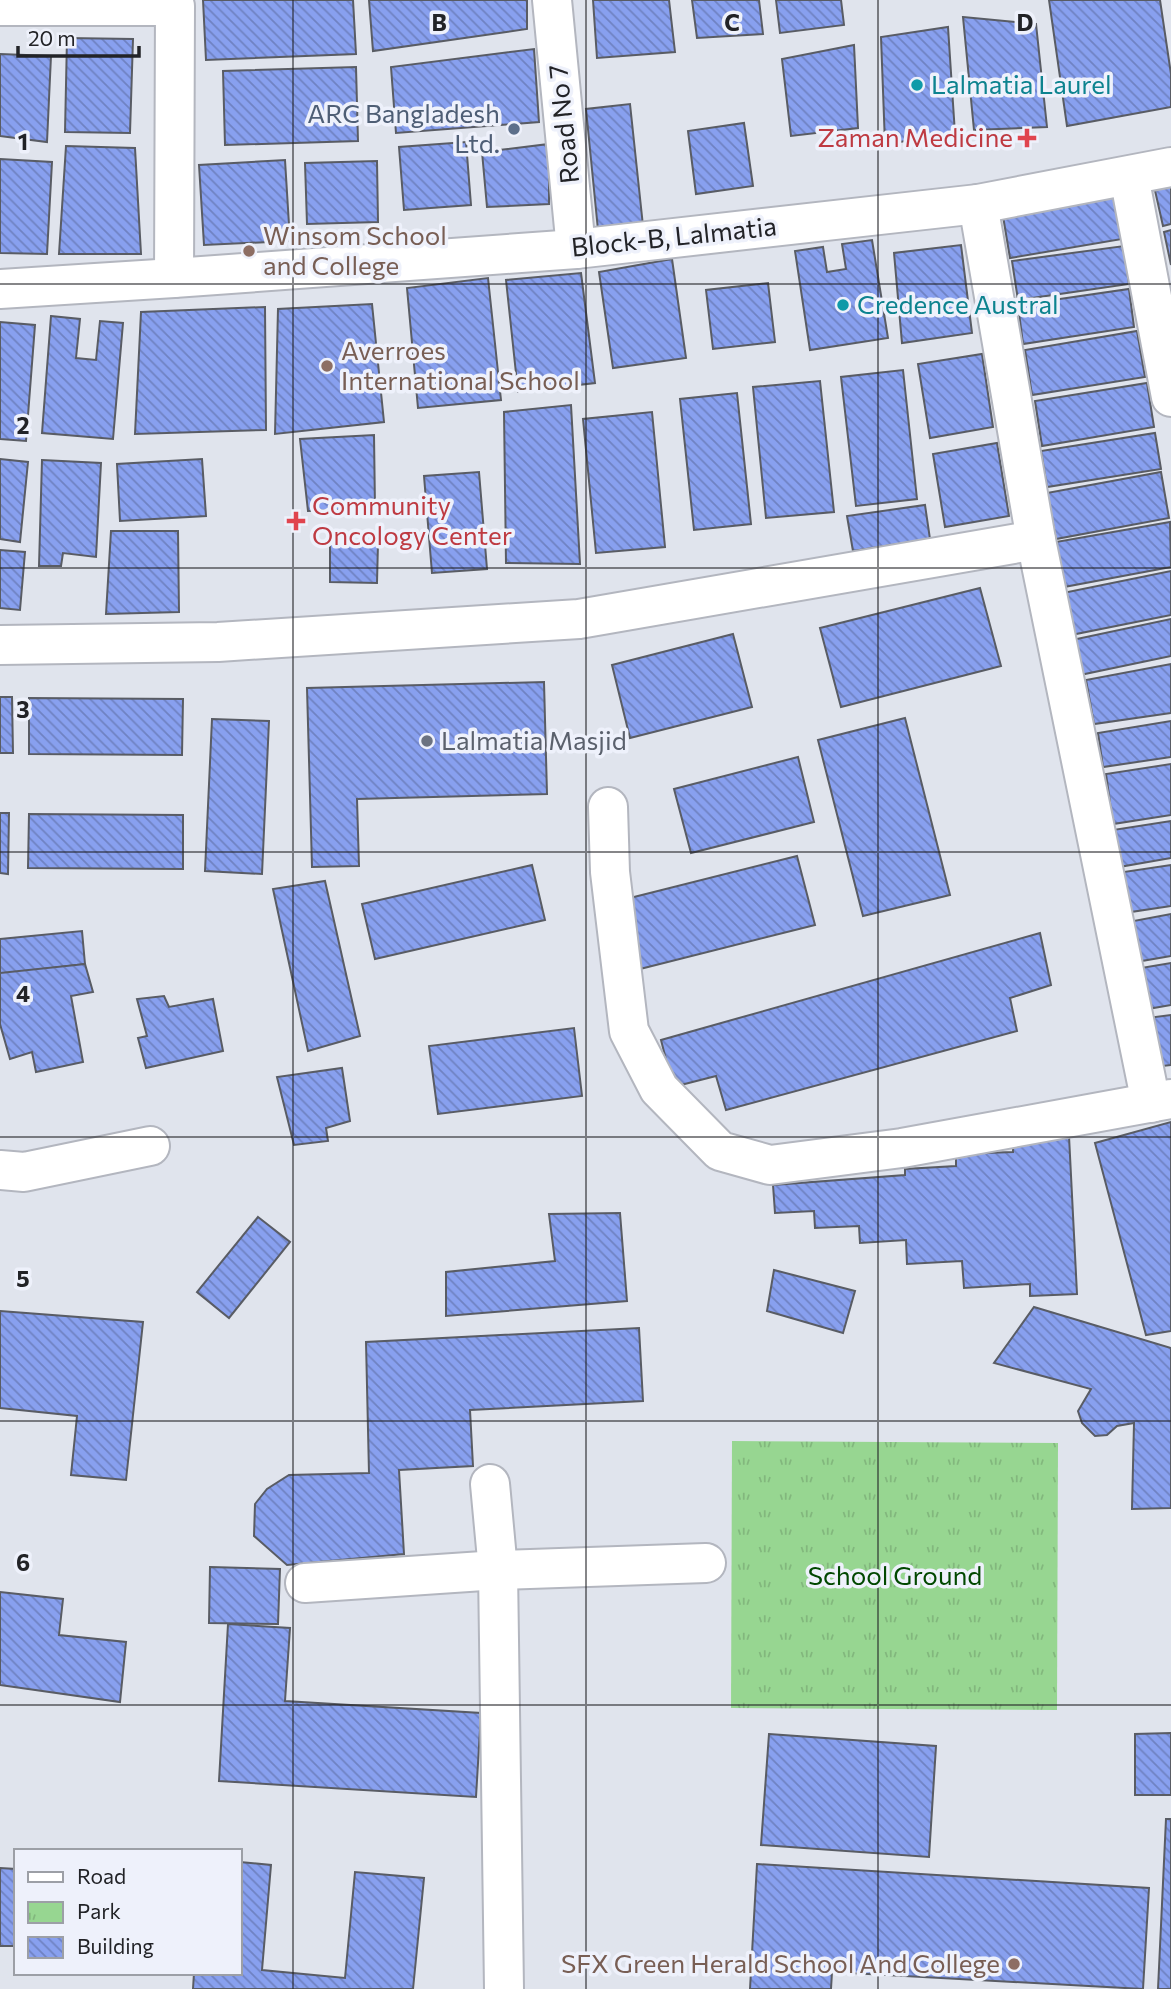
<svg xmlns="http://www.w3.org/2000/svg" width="1171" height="1989" viewBox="0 0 1171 1989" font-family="Commissioner,sans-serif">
	<defs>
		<pattern id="park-tufts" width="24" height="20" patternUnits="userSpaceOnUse" patternTransform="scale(1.75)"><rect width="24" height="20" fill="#97d691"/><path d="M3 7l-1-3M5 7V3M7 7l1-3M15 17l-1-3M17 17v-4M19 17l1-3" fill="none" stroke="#82b77d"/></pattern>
		<pattern id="building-back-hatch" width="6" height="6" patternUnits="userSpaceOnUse" patternTransform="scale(1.75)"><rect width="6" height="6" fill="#88a0ef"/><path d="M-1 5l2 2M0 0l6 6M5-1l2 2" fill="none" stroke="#6f82c2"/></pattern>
	</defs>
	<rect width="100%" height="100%" fill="#e0e4ed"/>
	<path fill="url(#park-tufts)" d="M732,1441L1058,1443L1057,1710L731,1708Z"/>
	<g fill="url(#building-back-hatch)" stroke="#595c64" stroke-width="2">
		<path d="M203,0H353L356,54L206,60Z"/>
		<path d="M369,0H527V29L373,51Z"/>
		<path d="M593,0H669L675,52L597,58Z"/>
		<path d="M692,0H759L763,34L697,38Z"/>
		<path d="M776,0H841L844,25L780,33Z"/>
		<path d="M1049,0H1160L1171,74V107L1067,126Z"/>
		<path d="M963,17L1036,24L1047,127L974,130Z"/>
		<path d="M948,27L955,134L885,144L881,37Z"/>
		<path d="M67,38L133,39L130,133L65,132Z"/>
		<path d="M854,45L858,128L791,136L782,59Z"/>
		<path d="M534,49L539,122L396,133L391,67Z"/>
		<path d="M0,54L51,56L47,142L0,136Z"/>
		<path d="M356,67L358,141L225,145L223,71Z"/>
		<path d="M630,104L643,226L598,230L586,109Z"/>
		<path d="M744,123L753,186L696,194L688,131Z"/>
		<path d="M466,142L471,205L404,210L399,147Z"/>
		<path d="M549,144V204L487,207L482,152Z"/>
		<path d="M66,146L135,148L141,254H59Z"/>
		<path d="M0,159L52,162L47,254L0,253Z"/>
		<path d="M285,160L290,241L204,245L199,165Z"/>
		<path d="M377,161L378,222L307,224L305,163Z"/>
		<path d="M1171,182V224L1163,226L1154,186Z"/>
		<path d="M1114,192L1122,239L1010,258L1002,210Z"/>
		<path d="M1171,230V265L1164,232Z"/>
		<path d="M872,240L888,338L810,350L795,251L823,247L827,272L846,269L842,244Z"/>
		<path d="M961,245L972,333L902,343L894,253Z"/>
		<path d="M1124,246L1129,284L1018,300L1012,261Z"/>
		<path d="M672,259L686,358L613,368L599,272Z"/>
		<path d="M581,273L595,383L518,392L506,280Z"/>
		<path d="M488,278L501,400L418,408L407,288Z"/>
		<path d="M768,283L775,342L713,349L706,290Z"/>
		<path d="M1129,289L1134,327L1023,344L1018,305Z"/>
		<path d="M372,304L384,422L275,434L278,309Z"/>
		<path d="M265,307L266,430L135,434L141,312Z"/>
		<path d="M51,316L80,319L76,358L96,360L100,321L123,323L113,439L42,433Z"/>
		<path d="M0,322L35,325L26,441L0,439Z"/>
		<path d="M1137,331L1145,377L1032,395L1025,350Z"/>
		<path d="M982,354L993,427L930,438L918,364Z"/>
		<path d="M903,370L917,499L856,506L841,377Z"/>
		<path d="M820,381L834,512L766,518L753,387Z"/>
		<path d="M1147,383L1154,427L1042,446L1035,401Z"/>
		<path d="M737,393L751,524L694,530L680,399Z"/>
		<path d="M571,405L580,564L506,563L504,412Z"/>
		<path d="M652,412L665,547L596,553L583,419Z"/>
		<path d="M1155,433L1161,469L1047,487L1041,451Z"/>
		<path d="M374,435L375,509L308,511L300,439Z"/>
		<path d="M997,443L1009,516L945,527L933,454Z"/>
		<path d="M0,459L28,462L20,542L0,539Z"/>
		<path d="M202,459L206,516L120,521L117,464Z"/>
		<path d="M42,460L101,463L96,557L63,553L61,566H39Z"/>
		<path d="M479,472L487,569L432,573L424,476Z"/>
		<path d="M1161,472L1169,518L1056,539L1047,493Z"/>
		<path d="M925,505L930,539L853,551L847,516Z"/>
		<path d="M1170,522L1171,567L1064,587L1056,542Z"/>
		<path d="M111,531H178L179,612L106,614Z"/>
		<path d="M330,543H378L377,583L330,582Z"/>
		<path d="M0,550L25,552L20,610L0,608Z"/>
		<path d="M1171,571V615L1071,635L1063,593Z"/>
		<path d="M980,588L1001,666L841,707L820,628Z"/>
		<path d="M1171,619V656L1080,675L1072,640Z"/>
		<path d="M733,634L752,707L630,738L612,665Z"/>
		<path d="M1171,664V713L1094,724L1086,680Z"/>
		<path d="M544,682L547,794L357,799L359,866L312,867L307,688Z"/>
		<path d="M0,697H12L13,753H0Z"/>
		<path d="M29,698L183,699L182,755L29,754Z"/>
		<path d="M905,718L950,895L863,916L818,740Z"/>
		<path d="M212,719L269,721L262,874L205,871Z"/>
		<path d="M1171,721V757L1103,767L1098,733Z"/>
		<path d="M798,757L814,822L691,853L674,789Z"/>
		<path d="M1171,764V815L1113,824L1106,774Z"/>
		<path d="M0,813H9L8,874L0,873Z"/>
		<path d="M29,814L183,815V869L28,868Z"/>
		<path d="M1171,821V858L1119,867L1113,830Z"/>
		<path d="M797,856L815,925L640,969L622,900Z"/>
		<path d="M532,865L545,920L375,959L362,904Z"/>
		<path d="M1171,865V906L1124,913L1117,873Z"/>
		<path d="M325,881L360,1036L308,1051L273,889Z"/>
		<path d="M1171,914V956L1130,963L1123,923Z"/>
		<path d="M82,931L85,964L0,974V939Z"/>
		<path d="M1040,933L1051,985L1010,998L1017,1031L726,1110L716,1076L673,1087L661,1040Z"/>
		<path d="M1171,963V1005L1142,1010L1135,969Z"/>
		<path d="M85,964L93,992L71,996L83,1062L36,1072L32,1052L10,1059L0,1024V973Z"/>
		<path d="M164,996L169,1007L213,999L223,1051L146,1068L138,1038L147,1036L137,999Z"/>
		<path d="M1171,1015V1065L1154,1067L1147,1018Z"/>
		<path d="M574,1028L582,1096L438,1114L429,1046Z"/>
		<path d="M342,1068L350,1121L326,1128L328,1141L294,1145L277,1077Z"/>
		<path d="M1171,1122V1331L1146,1335L1095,1143Z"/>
		<path d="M1069,1136L1077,1294L1030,1296V1284L964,1288L962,1261L907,1264L906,1240L860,1243L859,1226L815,1228L814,1211L775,1213L773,1185L905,1175V1169L956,1166V1154L1013,1152V1139Z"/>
		<path d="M620,1213L627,1301L446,1316V1272L555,1261L549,1214Z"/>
		<path d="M258,1217L290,1242L229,1318L197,1292Z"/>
		<path d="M774,1270L855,1291L843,1333L767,1311Z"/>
		<path d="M1034,1307L1171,1348V1508L1132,1509L1134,1423L1117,1426L1107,1435L1095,1436L1082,1423L1078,1411L1091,1389L994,1363Z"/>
		<path d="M0,1311L143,1322L126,1480L71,1475L77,1416L0,1408Z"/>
		<path d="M639,1328L643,1401L470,1410L473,1466L399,1470L404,1554L287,1565L254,1536L255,1504L267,1489L289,1475L369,1473L366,1342Z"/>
		<path d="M210,1567L280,1569L278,1624L209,1623Z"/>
		<path d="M0,1592L63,1599L59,1635L126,1642L120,1702L0,1685Z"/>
		<path d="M228,1624L290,1628L285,1701L481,1713L476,1797L219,1781Z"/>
		<path d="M1171,1733V1795H1135V1734Z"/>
		<path d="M769,1734L936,1746L929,1857L761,1845Z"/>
		<path d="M1166,1819H1171V1989H1158Z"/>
		<path d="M240,1862L271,1865L262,1970L345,1978L355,1872L424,1878L413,1989H193L194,1973H240Z"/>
		<path d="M757,1864L1149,1888L1143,1989L832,1972L831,1989H750Z"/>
		<path d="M0,1868L16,1869V1946H0Z"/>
	</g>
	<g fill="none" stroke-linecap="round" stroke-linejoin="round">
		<g stroke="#b3b6bf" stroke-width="42">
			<g id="minor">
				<path d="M552,0L576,249"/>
				<path d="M0,6H175L174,278"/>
				<path d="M1129,176L1171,397"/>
				<path d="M978,204L1036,540L1151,1103"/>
				<path d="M0,289L174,278L576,249L978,204L1171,167"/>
				<path d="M0,645L218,642L579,619L1036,540"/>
				<path d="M608,807L610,872L629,1031L659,1089L720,1151L770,1165L902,1148L1171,1099"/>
				<path d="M0,1170L24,1172L150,1146"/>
				<path d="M490,1484L498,1570L504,1989"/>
				<path d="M305,1583L498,1570L706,1563"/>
			</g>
		</g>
		<use href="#minor" stroke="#fff" stroke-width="38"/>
	</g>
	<path fill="none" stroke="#222327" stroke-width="2" stroke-opacity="0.55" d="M293,0V1989M586,0V1989M878,0V1989M0,284H1171M0,568H1171M0,852H1171M0,1137H1171M0,1421H1171M0,1705H1171"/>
	<g fill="#0f9aa8" stroke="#eef1fb" stroke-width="2.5">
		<circle cx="917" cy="85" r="7"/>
		<circle cx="843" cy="305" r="7"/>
	</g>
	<circle fill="#5c6f8a" stroke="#eef1fb" stroke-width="2.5" cx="514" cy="129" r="7"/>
	<g fill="#e0444e" stroke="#eef1fb" stroke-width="2.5">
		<path d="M1023.5 127.5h7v7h7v7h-7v7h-7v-7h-7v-7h7z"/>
		<path d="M292.5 510.5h7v7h7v7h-7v7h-7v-7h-7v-7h7z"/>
	</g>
	<g fill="#8d6e63" stroke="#eef1fb" stroke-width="2.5">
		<circle cx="249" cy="251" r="7"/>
		<circle cx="327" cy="366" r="7"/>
		<circle cx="1014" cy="1964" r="7"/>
	</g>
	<circle fill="#6b7280" stroke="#eef1fb" stroke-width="2.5" cx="427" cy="741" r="7"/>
	<g text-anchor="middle" stroke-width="7" stroke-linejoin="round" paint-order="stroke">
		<g font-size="26" fill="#0d838f" stroke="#eef1fb" text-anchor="start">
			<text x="931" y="94">Lalmatia Laurel</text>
			<text x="857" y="314">Credence Austral</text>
		</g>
		<g font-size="26" fill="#4e5e75" stroke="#eef1fb" text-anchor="end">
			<text x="500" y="123">ARC Bangladesh<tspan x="500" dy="30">Ltd.</tspan></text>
		</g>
		<g font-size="26" fill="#222327" stroke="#eef1fb">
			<text transform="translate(564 124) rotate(-96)" y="9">Road No 7</text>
			<text transform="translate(674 237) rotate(-6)" y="9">Block-B, Lalmatia</text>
		</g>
		<g font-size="26" fill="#be3a42" stroke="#eef1fb" text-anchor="end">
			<text x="1013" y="147">Zaman Medicine</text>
			<text x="312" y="515" text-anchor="start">Community<tspan x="312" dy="30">Oncology Center</tspan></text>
		</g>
		<g font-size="26" fill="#785e54" stroke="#eef1fb" text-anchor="start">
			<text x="263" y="245">Winsom School<tspan x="263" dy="30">and College</tspan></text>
			<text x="341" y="360">Averroes<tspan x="341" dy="30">International School</tspan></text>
			<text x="1000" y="1973" text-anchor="end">SFX Green Herald School And College</text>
		</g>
		<g font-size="26" fill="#5b616d" stroke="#eef1fb" text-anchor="start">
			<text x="441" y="750">Lalmatia Masjid</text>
		</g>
		<g font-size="26" fill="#014800" stroke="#eef1fb">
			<text x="895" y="1585">School Ground</text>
		</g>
	</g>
	<g font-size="23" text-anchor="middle" font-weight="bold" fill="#222327" stroke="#eef1fb" stroke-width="7" stroke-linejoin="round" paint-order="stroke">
		<text x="439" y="31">B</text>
		<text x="732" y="31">C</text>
		<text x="1025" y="31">D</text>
		<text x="23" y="150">1</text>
		<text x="23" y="434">2</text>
		<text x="23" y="718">3</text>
		<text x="23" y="1002">4</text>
		<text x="23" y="1287">5</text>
		<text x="23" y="1571">6</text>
	</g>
	<rect x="14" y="1849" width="228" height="126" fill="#eef1fb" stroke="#9c9fa6" stroke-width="2"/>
	<rect x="28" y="1872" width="35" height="10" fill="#ffffff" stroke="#9c9fa6" stroke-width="2"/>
	<text x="77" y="1884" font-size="21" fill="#222327">Road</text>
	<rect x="28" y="1902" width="35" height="21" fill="url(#park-tufts)" stroke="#9c9fa6" stroke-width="2"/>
	<text x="77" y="1919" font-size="21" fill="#222327">Park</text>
	<rect x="28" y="1937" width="35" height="21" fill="url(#building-back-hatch)" stroke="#9c9fa6" stroke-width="2"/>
	<text x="77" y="1954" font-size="21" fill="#222327">Building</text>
	<path d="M18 46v10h121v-10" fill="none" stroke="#222327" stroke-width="3.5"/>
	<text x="28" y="46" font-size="21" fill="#222327" stroke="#eef1fb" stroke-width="5" paint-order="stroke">20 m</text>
</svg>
